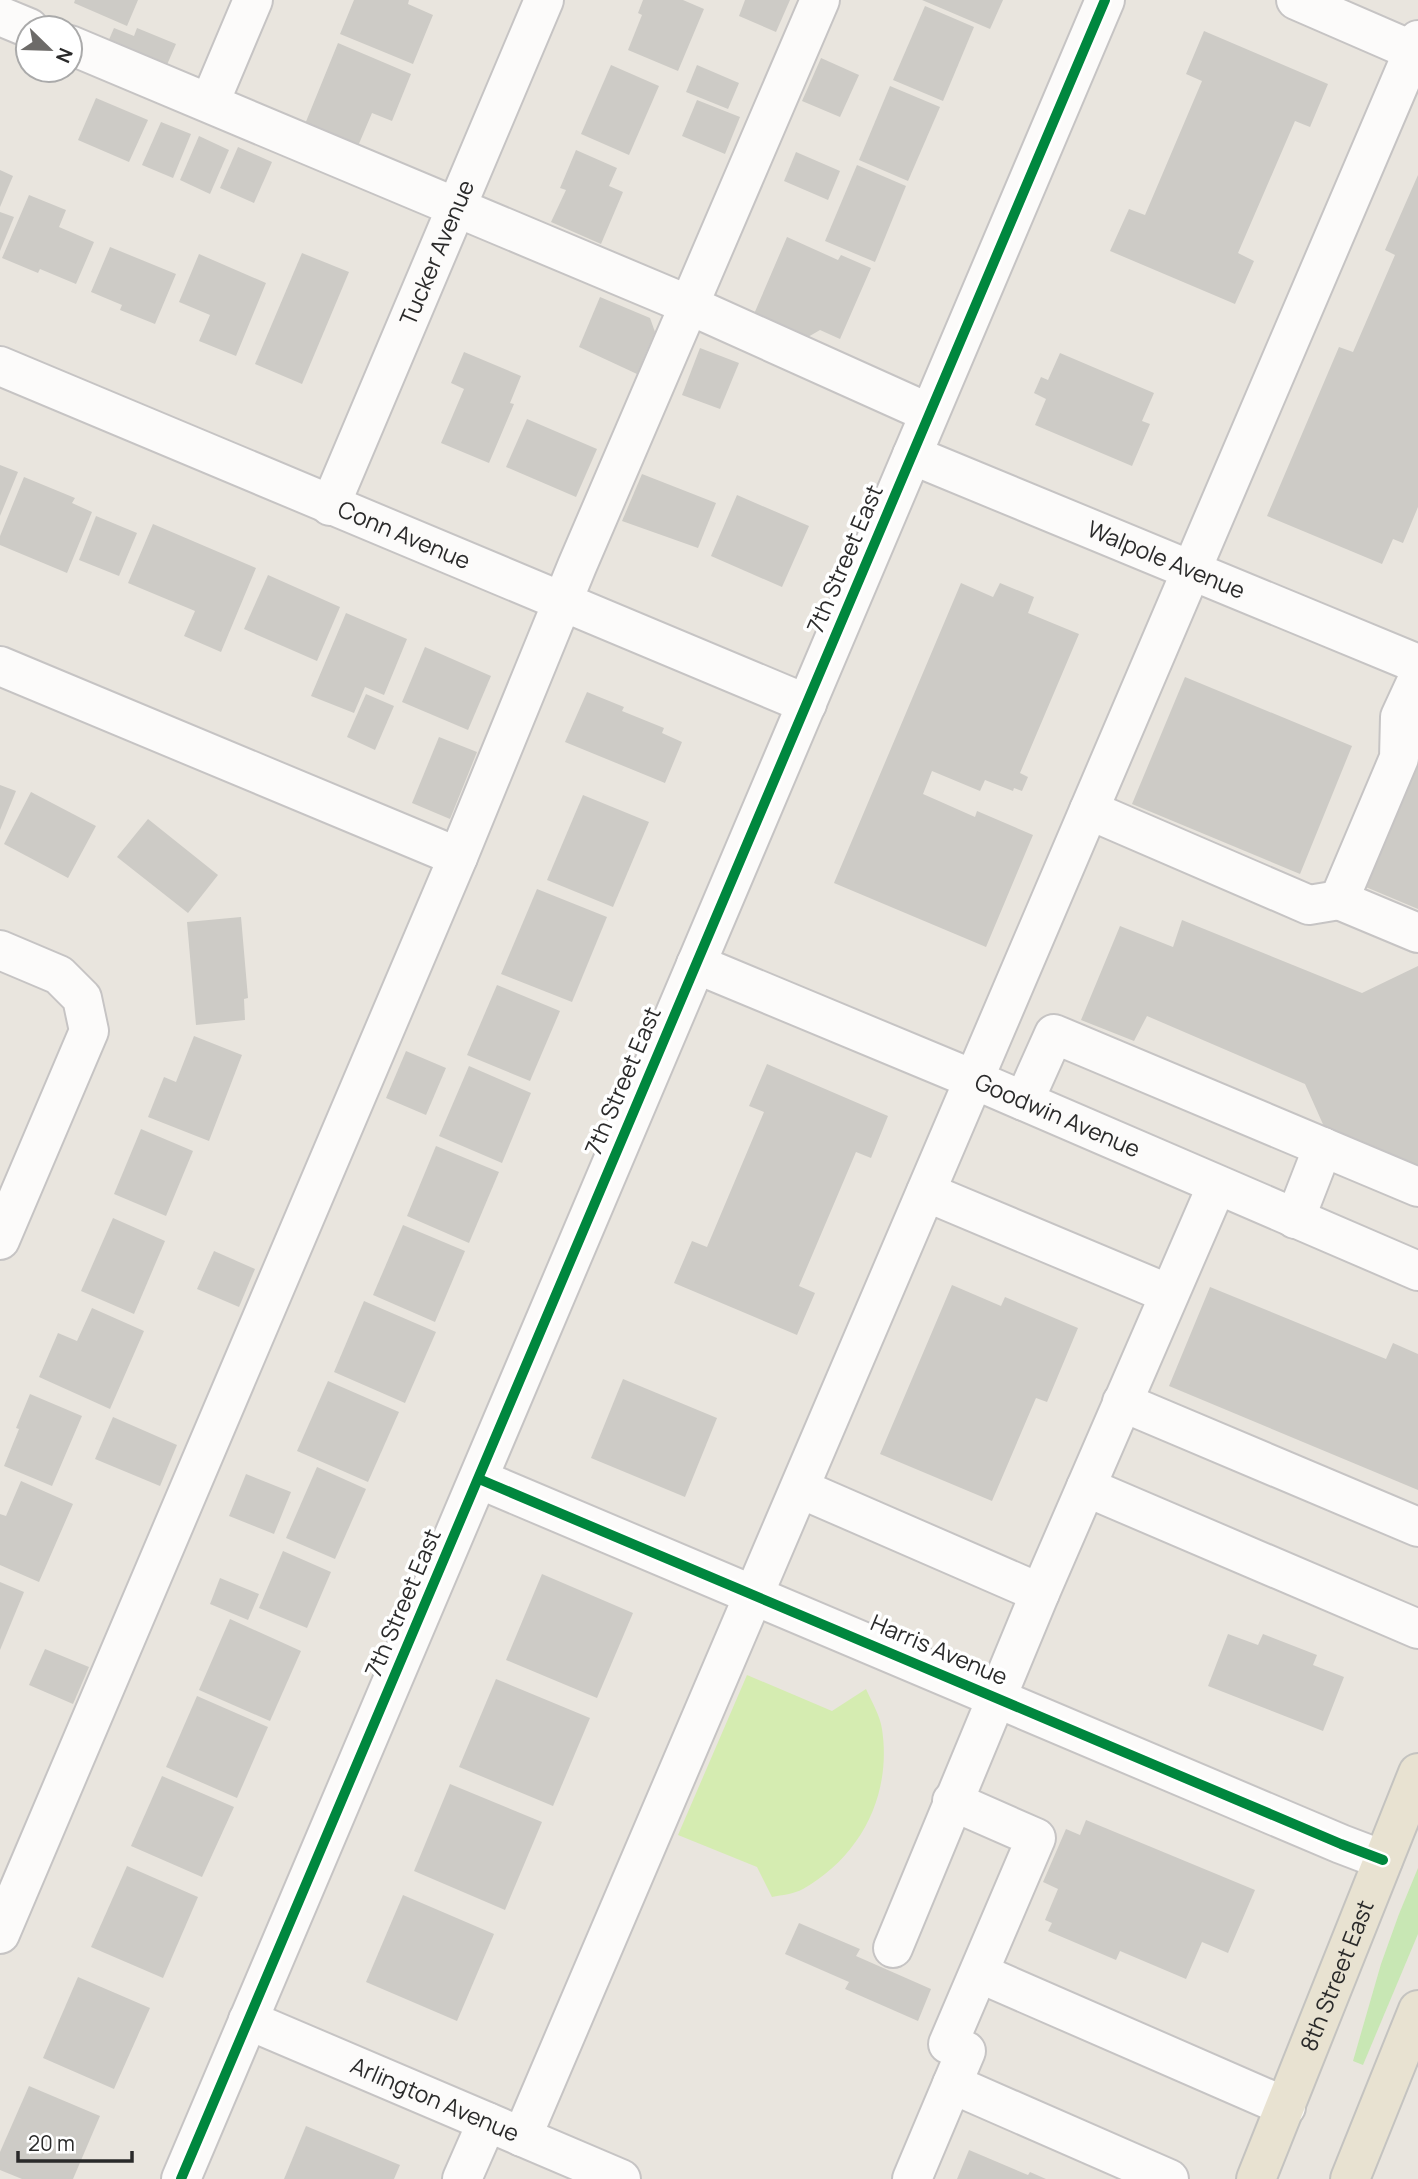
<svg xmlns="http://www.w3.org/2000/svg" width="1418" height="2179" viewBox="0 0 1418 2179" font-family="Manrope,sans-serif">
	<rect width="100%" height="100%" fill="#e9e5de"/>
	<path fill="#c8e7b4" d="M1418,1868V1934L1363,2065L1353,2061L1381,1964L1399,1914Z"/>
	<path fill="#d5ecb1" d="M747,1675L832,1711L866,1689C872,1702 880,1716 882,1729C892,1795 861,1856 803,1889C794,1894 782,1895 772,1897L757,1867L678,1835Z"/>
	<g fill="#cdcbc6">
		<path d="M75,0H138L127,26L74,3Z"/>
		<path d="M354,0H409L408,4L433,15L413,64L340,34Z"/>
		<path d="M643,0H683L704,9L678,71L628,50L642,15L638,13Z"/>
		<path d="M745,0H790L776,32L739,16Z"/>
		<path d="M922,0H1003L990,29Z"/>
		<path d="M925,6L974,27L943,101L893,80Z"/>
		<path d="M114,28L134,36L137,28L176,44L166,67L108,42Z"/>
		<path d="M1204,31L1328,84L1310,127L1295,121L1238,253L1254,261L1235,304L1110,251L1129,209L1145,215L1202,81L1186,74Z"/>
		<path d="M338,43L411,74L392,121L372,113L358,146L305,124Z"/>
		<path d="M821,58L859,75L840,117L802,101Z"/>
		<path d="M611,65L659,86L629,155L581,134Z"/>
		<path d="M697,65L739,83L728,109L686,92Z"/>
		<path d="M890,86L940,107L908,181L859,160Z"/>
		<path d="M96,98L148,120L129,162L78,140Z"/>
		<path d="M697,100L740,117L725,154L682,136Z"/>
		<path d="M161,122L191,134L173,178L142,165Z"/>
		<path d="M199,136L229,150L210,194L180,180Z"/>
		<path d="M238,147L272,162L254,203L220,188Z"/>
		<path d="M576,150L617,168L609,186L623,192L601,244L551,222L566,190L560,188Z"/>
		<path d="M796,152L840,171L828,200L784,181Z"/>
		<path d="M857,165L906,186L875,262L825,241Z"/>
		<path d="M0,170L13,176L0,207Z"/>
		<path d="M1418,175V507L1403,543L1393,539L1382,564L1267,516L1339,347L1353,352L1395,255L1385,250Z"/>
		<path d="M29,195L66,210L59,227L94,242L76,284L40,269L38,273L2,258Z"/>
		<path d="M0,212L14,217L0,251Z"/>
		<path d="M787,237L838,260L841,255L871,268L840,339L820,330L808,337L754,314Z"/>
		<path d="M110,247L176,274L155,324L120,310L122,305L91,292Z"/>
		<path d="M302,253L349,272L302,384L255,364Z"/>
		<path d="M199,254L266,283L236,356L199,341L210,315L179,302Z"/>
		<path d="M600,297L650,318L655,332L637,374L579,347Z"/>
		<path d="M700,348L739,363L720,409L682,395Z"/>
		<path d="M464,352L521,376L510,403L514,404L489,463L441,443L464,389L451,383Z"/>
		<path d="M1060,353L1154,393L1142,421L1150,424L1132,466L1035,425L1046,399L1034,393L1041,377L1048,380Z"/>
		<path d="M527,419L597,449L576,497L506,467Z"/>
		<path d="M0,465L18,472L0,516Z"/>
		<path d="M642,474L716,503L698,548L622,521Z"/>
		<path d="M24,477L75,498L72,503L92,512L67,573L0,545V536Z"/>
		<path d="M737,495L809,526L782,587L711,556Z"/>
		<path d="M96,516L137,533L119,576L79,560Z"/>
		<path d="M153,524L256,568L221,652L184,636L195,611L128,583Z"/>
		<path d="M268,575L340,607L317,661L244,629Z"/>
		<path d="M961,583L993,597L1000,583L1034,597L1028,613L1079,634L1020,773L1028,777L1022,791L1014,788L1013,791L985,780L980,791L932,771L923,794L975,817L977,811L1033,835L986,947L834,883Z"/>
		<path d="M346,613L407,639L384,695L365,687L354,713L311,696Z"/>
		<path d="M425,647L491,676L468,730L402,702Z"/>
		<path d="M1185,677L1352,746L1300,874L1132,804Z"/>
		<path d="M587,692L624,707L622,711L664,728L662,733L682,742L665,783L565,742Z"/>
		<path d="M366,694L394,706L375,750L347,737Z"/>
		<path d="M439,737L477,752L450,819L412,803Z"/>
		<path d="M1418,749V909L1361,885Z"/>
		<path d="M0,785L16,791L0,830Z"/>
		<path d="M31,792L96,826L68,878L4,844Z"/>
		<path d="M583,795L649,822L613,907L547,880Z"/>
		<path d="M148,819L218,875L188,913L117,857Z"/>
		<path d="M537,889L607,917L572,1002L501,974Z"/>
		<path d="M241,917L248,998L244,999L245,1020L196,1025L187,922Z"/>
		<path d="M1182,920L1362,993L1418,966V1168L1326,1131L1305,1084L1147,1016L1134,1041L1081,1020L1120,926L1173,947Z"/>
		<path d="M497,985L560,1011L530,1081L467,1055Z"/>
		<path d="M194,1036L242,1055L209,1141L148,1117L164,1077L176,1082Z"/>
		<path d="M406,1051L446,1068L426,1115L386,1098Z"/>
		<path d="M767,1064L888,1116L871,1158L856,1152L799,1286L815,1293L797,1335L674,1283L692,1241L707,1247L764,1112L749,1106Z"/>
		<path d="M469,1066L531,1093L502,1163L439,1136Z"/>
		<path d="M141,1129L193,1151L166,1216L114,1194Z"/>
		<path d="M436,1146L499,1172L469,1243L407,1216Z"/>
		<path d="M113,1218L165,1241L134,1314L81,1291Z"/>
		<path d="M403,1225L465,1251L435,1322L373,1295Z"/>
		<path d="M214,1251L255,1269L239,1307L197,1289Z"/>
		<path d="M952,1285L1001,1306L1005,1297L1078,1328L1047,1402L1036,1398L992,1501L880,1454Z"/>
		<path d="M1210,1287L1386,1359L1393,1343L1418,1354V1490L1169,1386Z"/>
		<path d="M364,1301L436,1332L405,1403L334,1372Z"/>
		<path d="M92,1308L144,1331L110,1409L39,1377L58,1333L77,1341Z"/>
		<path d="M623,1379L717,1418L685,1497L591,1458Z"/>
		<path d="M328,1381L399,1412L368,1482L297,1451Z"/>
		<path d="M30,1394L82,1416L52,1486L4,1466L19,1429L16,1428Z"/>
		<path d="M113,1417L177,1445L160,1486L95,1459Z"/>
		<path d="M317,1467L366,1489L335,1559L286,1538Z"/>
		<path d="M246,1474L291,1492L274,1534L229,1516Z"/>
		<path d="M21,1481L73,1504L39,1582L0,1565V1514L6,1516Z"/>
		<path d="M283,1551L331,1572L307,1628L259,1608Z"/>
		<path d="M542,1574L633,1613L597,1698L506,1660Z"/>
		<path d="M220,1578L259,1594L248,1620L210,1604Z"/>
		<path d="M0,1582L24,1592L0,1650Z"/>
		<path d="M230,1619L301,1651L270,1721L199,1690Z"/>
		<path d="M1228,1634L1258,1645L1263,1634L1317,1655L1313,1665L1344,1677L1323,1731L1208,1686Z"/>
		<path d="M45,1649L89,1667L73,1704L29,1685Z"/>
		<path d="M496,1679L590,1718L553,1806L459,1767Z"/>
		<path d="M197,1696L268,1727L237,1798L166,1767Z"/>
		<path d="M162,1776L234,1807L202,1877L131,1846Z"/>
		<path d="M450,1784L542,1822L505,1910L414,1871Z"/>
		<path d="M1086,1820L1255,1890L1228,1953L1202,1942L1186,1979L1120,1951L1116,1960L1048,1931L1052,1923L1045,1920L1058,1889L1043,1882L1066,1829L1080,1835Z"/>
		<path d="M127,1866L198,1897L163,1978L91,1947Z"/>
		<path d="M403,1895L494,1934L457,2021L366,1982Z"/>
		<path d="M799,1923L860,1949L856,1956L931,1989L918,2021L845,1989L849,1982L785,1954Z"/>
		<path d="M78,1977L150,2008L114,2089L43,2058Z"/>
		<path d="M29,2086L100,2116L73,2179H22L0,2170V2152Z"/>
		<path d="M306,2126L400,2165L394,2179H284Z"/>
		<path d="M969,2150L1028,2175L1030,2172L1046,2179H957Z"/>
	</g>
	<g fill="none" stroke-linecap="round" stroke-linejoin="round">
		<g stroke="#c6c4c4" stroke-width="42">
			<g id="minor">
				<path d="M1296,0L1418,53"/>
				<path d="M0,16L29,28"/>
				<path d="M70,45L689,305L929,413"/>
				<path d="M210,102L253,0"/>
				<path id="s1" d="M0,366L807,704"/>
				<path id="s2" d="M912,455L1418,664"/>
				<path id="s3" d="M330,506L544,0"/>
				<path d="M0,666L458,857"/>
				<path d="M1418,678L1400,717L1399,758L1339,900L1418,933"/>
				<path d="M1089,810L1309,905L1339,900"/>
				<path d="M0,950L59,975L82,998L89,1031L0,1240"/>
				<path id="s4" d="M696,964L975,1080L1418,1271"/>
				<path d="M1024,1101L1054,1034L1418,1187"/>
				<path d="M926,1192L1169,1294"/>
				<path d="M1295,1219L1323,1147"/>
				<path d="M1122,1402L1418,1527"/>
				<path d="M479,1479L1341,1844L1383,1860"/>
				<path d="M1086,1487L1418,1629"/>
				<path d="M801,1489L1040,1593"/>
				<path d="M0,1934L458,857L577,566L820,0"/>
				<path d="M893,1948L1040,1593L1217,1185"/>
				<path d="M979,1973L1286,2107"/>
				<path id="s5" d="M248,2020L621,2179"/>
				<path d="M952,2084L1169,2179"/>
				<path d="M522,2137L1418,40"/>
				<path d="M181,2179L1105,0"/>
				<path d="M462,2179L487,2122"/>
				<path d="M912,2179L966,2051L948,2044L1036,1838L952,1801"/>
			</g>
		</g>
		<g stroke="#c4c3c0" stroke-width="42">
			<g id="major">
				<path id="s6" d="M1256,2179L1418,1773"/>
				<path d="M1350,2179L1418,2010"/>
			</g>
		</g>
		<use href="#minor" stroke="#fcfbfa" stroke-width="38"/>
		<use href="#major" stroke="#e8e2d1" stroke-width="38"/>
		<g stroke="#fff" stroke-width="15">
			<g id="cycleway">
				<path d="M479,1479L1341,1844L1383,1860"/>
				<path d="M181,2179L1105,0"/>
			</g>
		</g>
		<use href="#cycleway" stroke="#00873e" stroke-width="10"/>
	</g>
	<g text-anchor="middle" stroke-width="7" stroke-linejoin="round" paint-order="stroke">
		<g font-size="23" fill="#2a2a2a" stroke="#fff">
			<text dy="8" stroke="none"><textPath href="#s3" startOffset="275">Tucker Avenue</textPath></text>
			<text dy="8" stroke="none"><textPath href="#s1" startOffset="438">Conn Avenue</textPath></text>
			<text transform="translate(845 559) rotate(-67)" y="8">7th Street East</text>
			<text dy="8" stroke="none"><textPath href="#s2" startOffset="275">Walpole Avenue</textPath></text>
			<text transform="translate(623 1081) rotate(-67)" y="8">7th Street East</text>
			<text dy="8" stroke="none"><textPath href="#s4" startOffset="392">Goodwin Avenue</textPath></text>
			<text transform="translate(403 1603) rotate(-67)" y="8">7th Street East</text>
			<text transform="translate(939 1650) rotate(23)" y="8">Harris Avenue</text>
			<text dy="8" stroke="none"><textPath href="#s6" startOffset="219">8th Street East</textPath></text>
			<text dy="8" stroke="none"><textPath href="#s5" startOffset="203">Arlington Avenue</textPath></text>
		</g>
	</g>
	<g transform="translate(49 49) rotate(113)"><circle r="33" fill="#ffffff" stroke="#aaaaaa" stroke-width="2"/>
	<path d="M0-5L12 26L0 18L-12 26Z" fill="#6d6b69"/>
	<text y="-10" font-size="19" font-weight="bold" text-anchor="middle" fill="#2a2a2a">N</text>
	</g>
	<path d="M18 2151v10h114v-10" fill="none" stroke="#2a2a2a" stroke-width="3.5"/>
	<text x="28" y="2151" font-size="21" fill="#2a2a2a" stroke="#ffffff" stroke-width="5" paint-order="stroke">20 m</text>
</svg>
